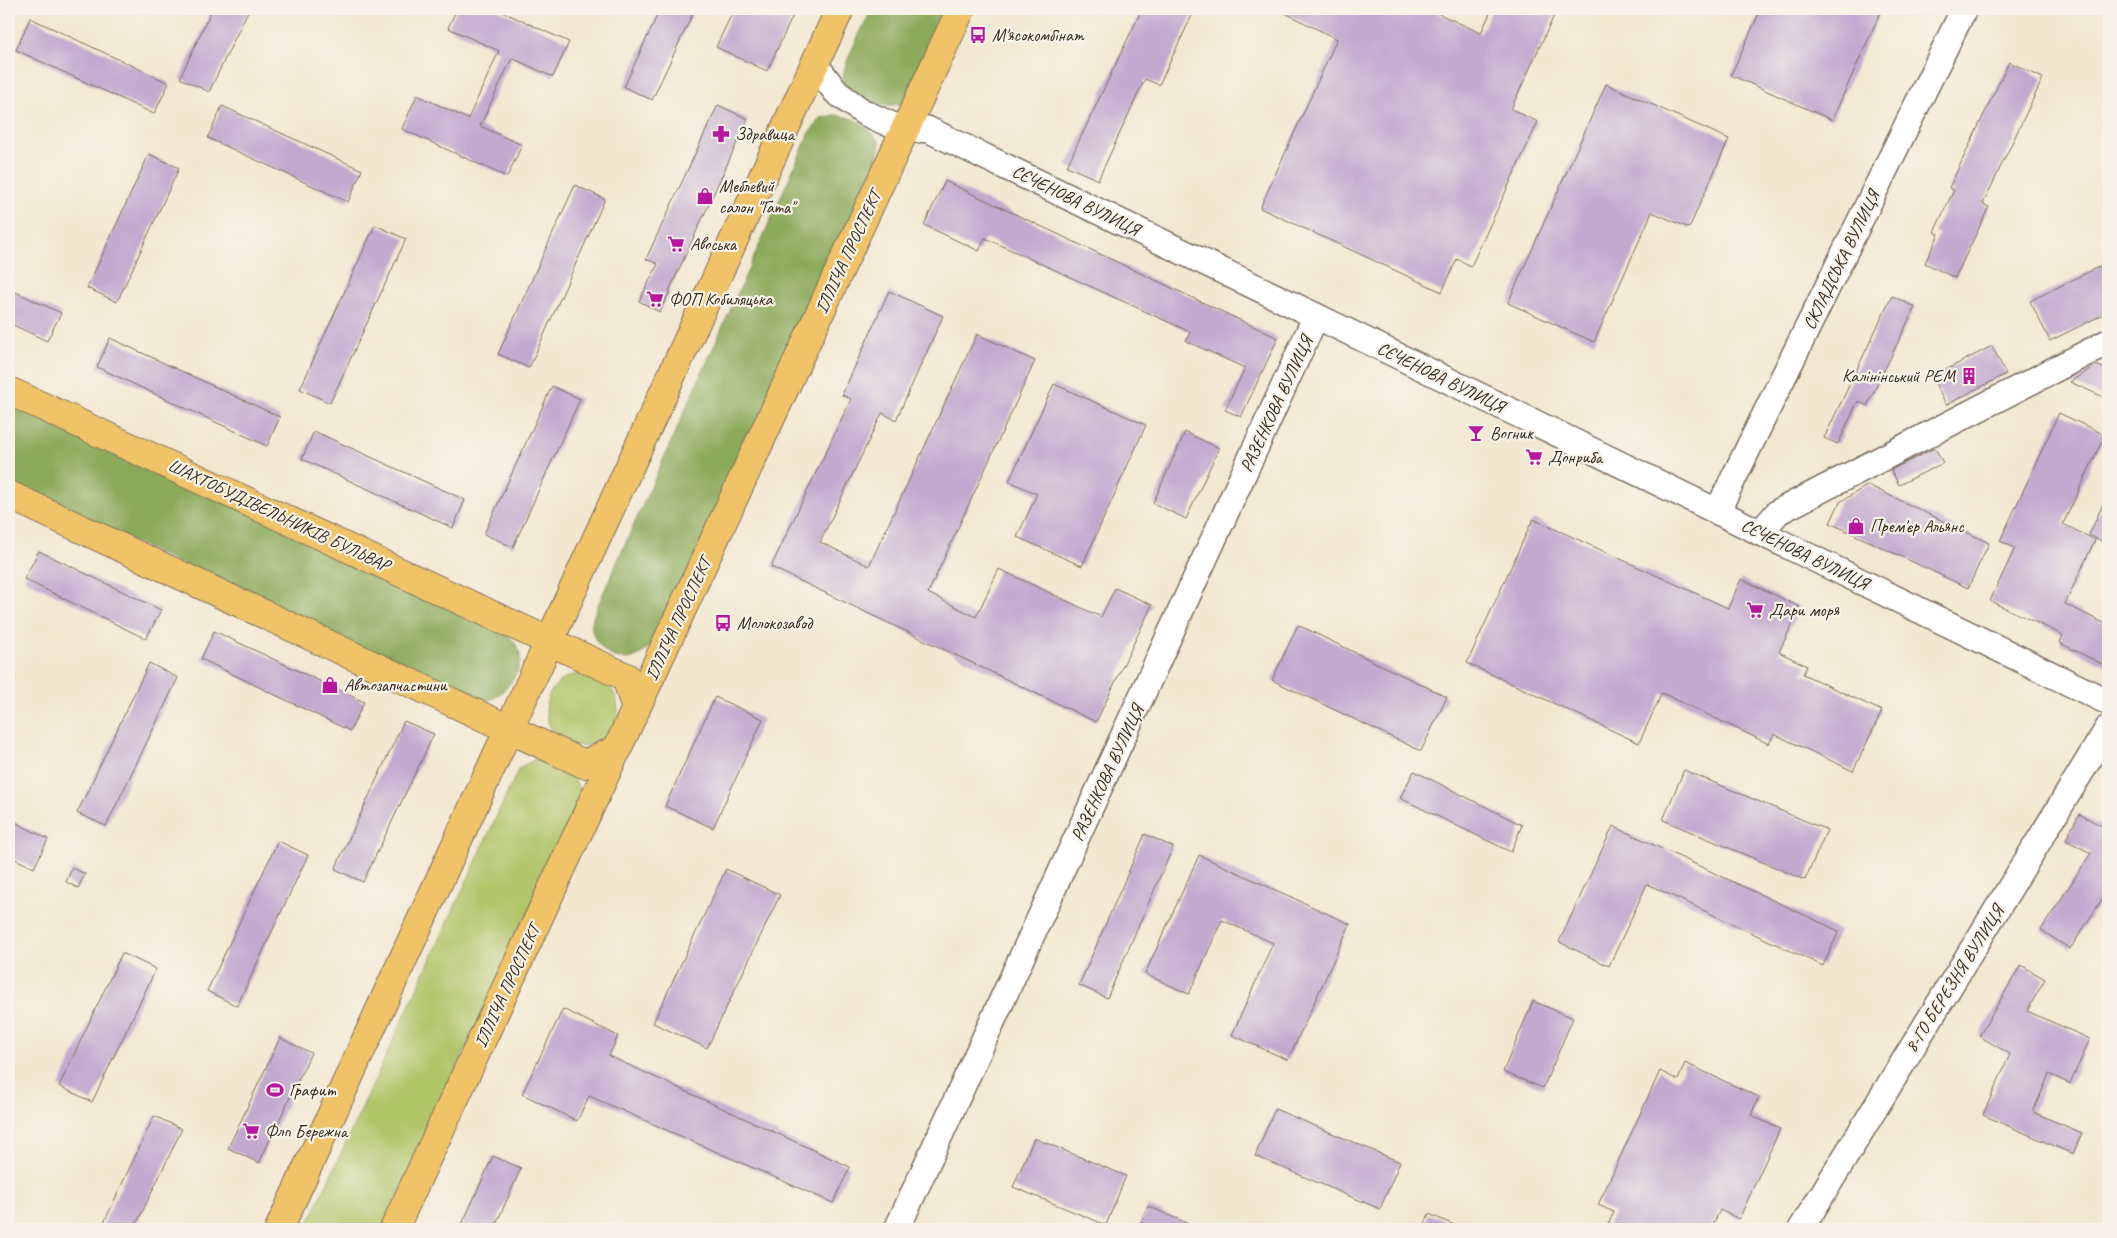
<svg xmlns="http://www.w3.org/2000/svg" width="2117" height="1238" viewBox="0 0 2117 1238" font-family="Caveat,sans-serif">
	<rect width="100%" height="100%" fill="#f7f3e8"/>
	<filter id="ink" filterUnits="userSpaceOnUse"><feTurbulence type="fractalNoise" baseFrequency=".02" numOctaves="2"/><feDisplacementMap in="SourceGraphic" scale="10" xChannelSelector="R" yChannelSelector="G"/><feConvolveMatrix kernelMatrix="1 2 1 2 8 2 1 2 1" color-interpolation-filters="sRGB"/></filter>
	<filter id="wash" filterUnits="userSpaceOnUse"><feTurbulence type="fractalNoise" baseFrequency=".0096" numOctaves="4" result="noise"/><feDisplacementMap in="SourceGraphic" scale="20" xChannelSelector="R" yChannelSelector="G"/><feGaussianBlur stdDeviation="1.12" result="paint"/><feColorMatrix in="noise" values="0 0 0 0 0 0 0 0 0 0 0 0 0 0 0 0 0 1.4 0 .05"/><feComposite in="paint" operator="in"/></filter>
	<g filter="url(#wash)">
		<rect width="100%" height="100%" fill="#f3e7d1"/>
		<g fill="#b0c468" stroke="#767743">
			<circle cx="582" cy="710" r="36"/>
			<path d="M536,759C559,763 575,774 583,797L382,1229H306L519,768Z"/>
		</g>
		<g fill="#8caa5c" stroke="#646a3d">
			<path d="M872,9H945L903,104C886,106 873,106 858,97C851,93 844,89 843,81C841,66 865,24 872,9Z"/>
			<path d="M835,115C857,118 868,125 880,143L877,159L659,637C651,645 643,655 632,658C612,664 589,641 592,622C593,617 595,612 597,607L809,134L820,118Z"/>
			<path d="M9,398L501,629C509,636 517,643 520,654C524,671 501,699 485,701C480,702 474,700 469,699L9,483Z"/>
		</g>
		<g id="blocks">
			<g fill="#c3a8cf">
				<path d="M212,9H249L209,92L180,78Z"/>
				<path d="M457,9H496L569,42L553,77L512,58L480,126L522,145L507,177L402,129L417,95L468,119L499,51L448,28Z"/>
				<path d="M660,9H695L652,100L624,87Z"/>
				<path d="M734,9H796L767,71L716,47Z"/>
				<path d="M1142,9H1195L1159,85L1145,79L1098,180L1067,166Z"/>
				<path d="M1277,9H1428L1481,33L1492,9H1557L1511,109L1538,122L1471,266L1457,259L1442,292L1260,208L1337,39Z"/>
				<path d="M1761,9H1882L1832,120L1731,75Z"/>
				<path d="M30,18L169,83L154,114L16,50Z"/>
				<path d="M2009,62L2043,78L1983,204L1989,207L1955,278L1925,263L1939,234L1934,232L1954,190L1949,188Z"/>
				<path d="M1606,84L1729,139L1689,228L1652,212L1594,342L1508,303Z"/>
				<path d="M718,105L748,119L669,291L670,292L659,312L639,301L658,264L646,259Z"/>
				<path d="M222,106L362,170L348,202L208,138Z"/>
				<path d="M149,154L179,168L117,302L87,288Z"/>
				<path d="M945,181L1278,338L1241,417L1225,410L1245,368L1186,341L1190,332L985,238L979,251L924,225Z"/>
				<path d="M575,185L605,199L529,368L498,354Z"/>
				<path d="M375,225L406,239L330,403L300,389Z"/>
				<path d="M2108,262V312L2050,341L2030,301Z"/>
				<path d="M9,289L61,313L47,341L9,323Z"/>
				<path d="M889,291L943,316L896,420L882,413L820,542L869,566L977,334L1035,361L928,593L976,617L999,569L1101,617L1115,588L1152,605L1096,722L771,567L851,399L842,395Z"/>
				<path d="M1892,296L1915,307L1867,406L1858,401L1838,444L1824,438Z"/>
				<path d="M110,338L280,417L267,446L97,367Z"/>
				<path d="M1992,346L2006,374L1946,405L1932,377Z"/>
				<path d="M2096,365L2108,370V399L2070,382Z"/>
				<path d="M1054,384L1146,425L1082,566L1017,537L1037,494L1009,481Z"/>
				<path d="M552,386L580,399L513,547L484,534Z"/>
				<path d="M2059,413L2105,435L2063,524L2095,540L2065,604L2108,625V667L2060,643L2063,635L1990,601L2015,548L2000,541Z"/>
				<path d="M314,431L465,500L453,528L302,459Z"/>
				<path d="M1185,432L1219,448L1186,519L1153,503Z"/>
				<path d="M1935,448L1943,463L1899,485L1891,470Z"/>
				<path d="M1868,485L1989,543L1968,588L1830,523L1840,502Z"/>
				<path d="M2108,493V544L2089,535Z"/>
				<path d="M1533,519L1728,608L1741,579L1800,607L1779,652L1807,666L1803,674L1882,711L1853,771L1774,734L1769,744L1662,693L1639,743L1467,663Z"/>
				<path d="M39,551L161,610L146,639L24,579Z"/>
				<path d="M1298,625L1447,697L1421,751L1272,680Z"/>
				<path d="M214,631L364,702L350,731L201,659Z"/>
				<path d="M149,663L178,678L106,826L77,813Z"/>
				<path d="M715,697L763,719L713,828L665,806Z"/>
				<path d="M404,721L434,734L363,882L335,869Z"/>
				<path d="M1684,770L1827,830L1805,880L1663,820Z"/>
				<path d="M1414,771L1522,825L1511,852L1400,798Z"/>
				<path d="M2079,814L2108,829V890L2070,949L2041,930L2091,853L2066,840Z"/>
				<path d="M9,819L48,839L34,868L9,856Z"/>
				<path d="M1613,826L1839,931L1823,966L1647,884L1609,966L1559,942Z"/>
				<path d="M1145,834L1173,847L1107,998L1079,985Z"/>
				<path d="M278,841L308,855L237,1006L207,991Z"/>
				<path d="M1199,855L1350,924L1288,1060L1232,1035L1273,943L1222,920L1189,994L1145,974Z"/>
				<path d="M72,868L85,874L78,888L66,882Z"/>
				<path d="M726,869L780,895L707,1048L653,1023Z"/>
				<path d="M122,953L156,969L92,1102L59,1086Z"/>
				<path d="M2021,965L2045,979L2027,1011L2090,1039L2070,1084L2049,1074L2033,1112L2082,1133L2073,1154L1983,1115L2010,1054L1979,1036Z"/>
				<path d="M1533,1001L1573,1018L1543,1088L1503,1072Z"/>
				<path d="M563,1009L618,1036L609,1056L850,1167L833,1203L589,1096L577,1121L522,1094Z"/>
				<path d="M280,1038L311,1053L259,1163L228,1148Z"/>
				<path d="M1685,1063L1759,1097L1751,1115L1780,1129L1739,1219L1720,1210L1711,1229H1606L1614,1212L1598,1205L1660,1071L1678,1080Z"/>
				<path d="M1275,1109L1400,1162L1380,1209L1255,1156Z"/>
				<path d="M154,1116L182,1129L134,1229H101Z"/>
				<path d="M1034,1138L1126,1176L1106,1225L1013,1187Z"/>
				<path d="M493,1156L521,1168L494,1229H460Z"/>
				<path d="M1148,1206L1200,1229H1138Z"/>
				<path d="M1429,1214L1463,1229H1423Z"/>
			</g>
		</g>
	</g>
	<g filter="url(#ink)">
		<use href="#blocks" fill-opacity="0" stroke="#7b6c5d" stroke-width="1"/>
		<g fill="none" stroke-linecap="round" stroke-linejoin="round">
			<g stroke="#7b6c5d" stroke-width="28">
				<g id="minor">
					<path d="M815,64L836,92L863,112L905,131L927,129L1316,316L2108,702"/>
					<path d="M1717,512L1964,9"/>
					<path d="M1760,533L1778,512L2108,342"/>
					<path d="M897,1229L1316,316"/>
					<path d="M1801,1229L2108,728"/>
				</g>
			</g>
			<g stroke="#7b6c5d" stroke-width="30">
				<g id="major">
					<path d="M9,391L626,677L636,709"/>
					<path d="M9,495L584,764L618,749"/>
					<path d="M279,1229L840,9"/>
					<path d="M394,1229L961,9"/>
				</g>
			</g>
			<use href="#minor" stroke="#fff" stroke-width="25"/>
			<use href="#major" stroke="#f0c369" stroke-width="28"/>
		</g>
	</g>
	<defs>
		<g id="bus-bare" transform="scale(1.35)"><path d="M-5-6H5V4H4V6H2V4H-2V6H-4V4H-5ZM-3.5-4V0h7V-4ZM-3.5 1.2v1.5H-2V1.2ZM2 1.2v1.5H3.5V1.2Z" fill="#b5179e" stroke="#f7f3e8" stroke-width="2.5" paint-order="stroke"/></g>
		<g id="pharmacy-bare" transform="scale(1.35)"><path d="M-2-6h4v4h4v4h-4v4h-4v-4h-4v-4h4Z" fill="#b5179e" stroke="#f7f3e8" stroke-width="2.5" paint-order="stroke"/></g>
		<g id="shop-bare" transform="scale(1.35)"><path d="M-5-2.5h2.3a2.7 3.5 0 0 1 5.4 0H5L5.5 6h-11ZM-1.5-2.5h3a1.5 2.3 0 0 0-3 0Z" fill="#b5179e" stroke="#f7f3e8" stroke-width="2.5" paint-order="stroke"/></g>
		<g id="supermarket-bare" transform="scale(1.35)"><path d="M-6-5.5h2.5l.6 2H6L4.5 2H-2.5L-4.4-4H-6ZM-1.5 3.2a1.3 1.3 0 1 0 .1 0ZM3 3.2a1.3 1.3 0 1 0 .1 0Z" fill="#b5179e" stroke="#f7f3e8" stroke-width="2.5" paint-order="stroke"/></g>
		<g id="building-bare" transform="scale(1.35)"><path d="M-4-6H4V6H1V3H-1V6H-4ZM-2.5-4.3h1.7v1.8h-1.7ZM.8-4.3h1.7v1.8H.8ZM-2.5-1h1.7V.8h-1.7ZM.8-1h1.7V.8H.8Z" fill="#b5179e" stroke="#f7f3e8" stroke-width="2.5" paint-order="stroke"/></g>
		<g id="bar-bare" transform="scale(1.35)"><path d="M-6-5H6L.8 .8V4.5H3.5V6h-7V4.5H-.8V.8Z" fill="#b5179e" stroke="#f7f3e8" stroke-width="2.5" paint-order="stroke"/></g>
		<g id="stadium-bare" transform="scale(1.35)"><path d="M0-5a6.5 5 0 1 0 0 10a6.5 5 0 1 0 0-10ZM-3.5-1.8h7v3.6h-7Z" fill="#b5179e" stroke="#f7f3e8" stroke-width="2.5" paint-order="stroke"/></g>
	</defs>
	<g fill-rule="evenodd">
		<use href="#bus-bare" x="978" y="35"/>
		<use href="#pharmacy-bare" x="721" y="134"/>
		<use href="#shop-bare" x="705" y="196"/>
		<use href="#supermarket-bare" x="676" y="244"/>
		<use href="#supermarket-bare" x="655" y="299"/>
		<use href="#building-bare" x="1969" y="376"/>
		<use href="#bar-bare" x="1476" y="433"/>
		<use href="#supermarket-bare" x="1534" y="457"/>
		<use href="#shop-bare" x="1856" y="526"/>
		<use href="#supermarket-bare" x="1755" y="610"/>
		<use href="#bus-bare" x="723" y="623"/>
		<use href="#shop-bare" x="330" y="685"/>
		<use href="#stadium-bare" x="275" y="1090"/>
		<use href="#supermarket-bare" x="251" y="1131"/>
	</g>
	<g text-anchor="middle" stroke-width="4.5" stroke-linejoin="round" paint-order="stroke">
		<g font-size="18" fill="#3b2a1e" stroke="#f7f3e8" text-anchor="start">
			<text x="992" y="41">М'ясокомбінат</text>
			<text x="735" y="140">Здравица</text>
			<text x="719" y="192">Меблевий<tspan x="719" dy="21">салон "Гата"</tspan></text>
			<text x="690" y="250">Авоська</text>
			<text x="669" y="305">ФОП Кобиляцька</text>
			<text x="1955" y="382" text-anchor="end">Калінінський РЕМ</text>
			<text x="1490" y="439">Вогник</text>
			<text x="1548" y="463">Донриба</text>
			<text x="1870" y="532">Прем'єр Альянс</text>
			<text x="1769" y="616">Дари моря</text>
			<text x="737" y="629">Молокозавод</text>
			<text x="344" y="691">Автозапчастини</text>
			<text x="289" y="1096">Графит</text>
			<text x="265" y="1137">Флп Бережна</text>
		</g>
		<g font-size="18" fill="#3b2a1e" stroke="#f7f3e8">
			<text transform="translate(1076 200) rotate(26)" y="6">СЄЧЕНОВА ВУЛИЦЯ</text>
			<text transform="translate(848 252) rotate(-65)" y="6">ІЛЛІЧА ПРОСПЕКТ</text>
			<text transform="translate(1841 260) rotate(-64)" y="6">СКЛАДСЬКА ВУЛИЦЯ</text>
			<text transform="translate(1441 377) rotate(26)" y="6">СЄЧЕНОВА ВУЛИЦЯ</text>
			<text transform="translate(1276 404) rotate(-65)" y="6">РАЗЕНКОВА ВУЛИЦЯ</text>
			<text transform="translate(279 515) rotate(25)" y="6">ШАХТОБУДІВЕЛЬНИКІВ БУЛЬВАР</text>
			<text transform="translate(1805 554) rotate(26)" y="6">СЄЧЕНОВА ВУЛИЦЯ</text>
			<text transform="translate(678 619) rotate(-65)" y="6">ІЛЛІЧА ПРОСПЕКТ</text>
			<text transform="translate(1107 773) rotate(-65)" y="6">РАЗЕНКОВА ВУЛИЦЯ</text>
			<text transform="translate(1954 979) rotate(-58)" y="6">8-ГО БЕРЕЗНЯ ВУЛИЦЯ</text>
			<text transform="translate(507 986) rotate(-65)" y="6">ІЛЛІЧА ПРОСПЕКТ</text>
		</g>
	</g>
	<rect width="2117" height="1238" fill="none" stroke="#f7f3e8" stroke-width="30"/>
</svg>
